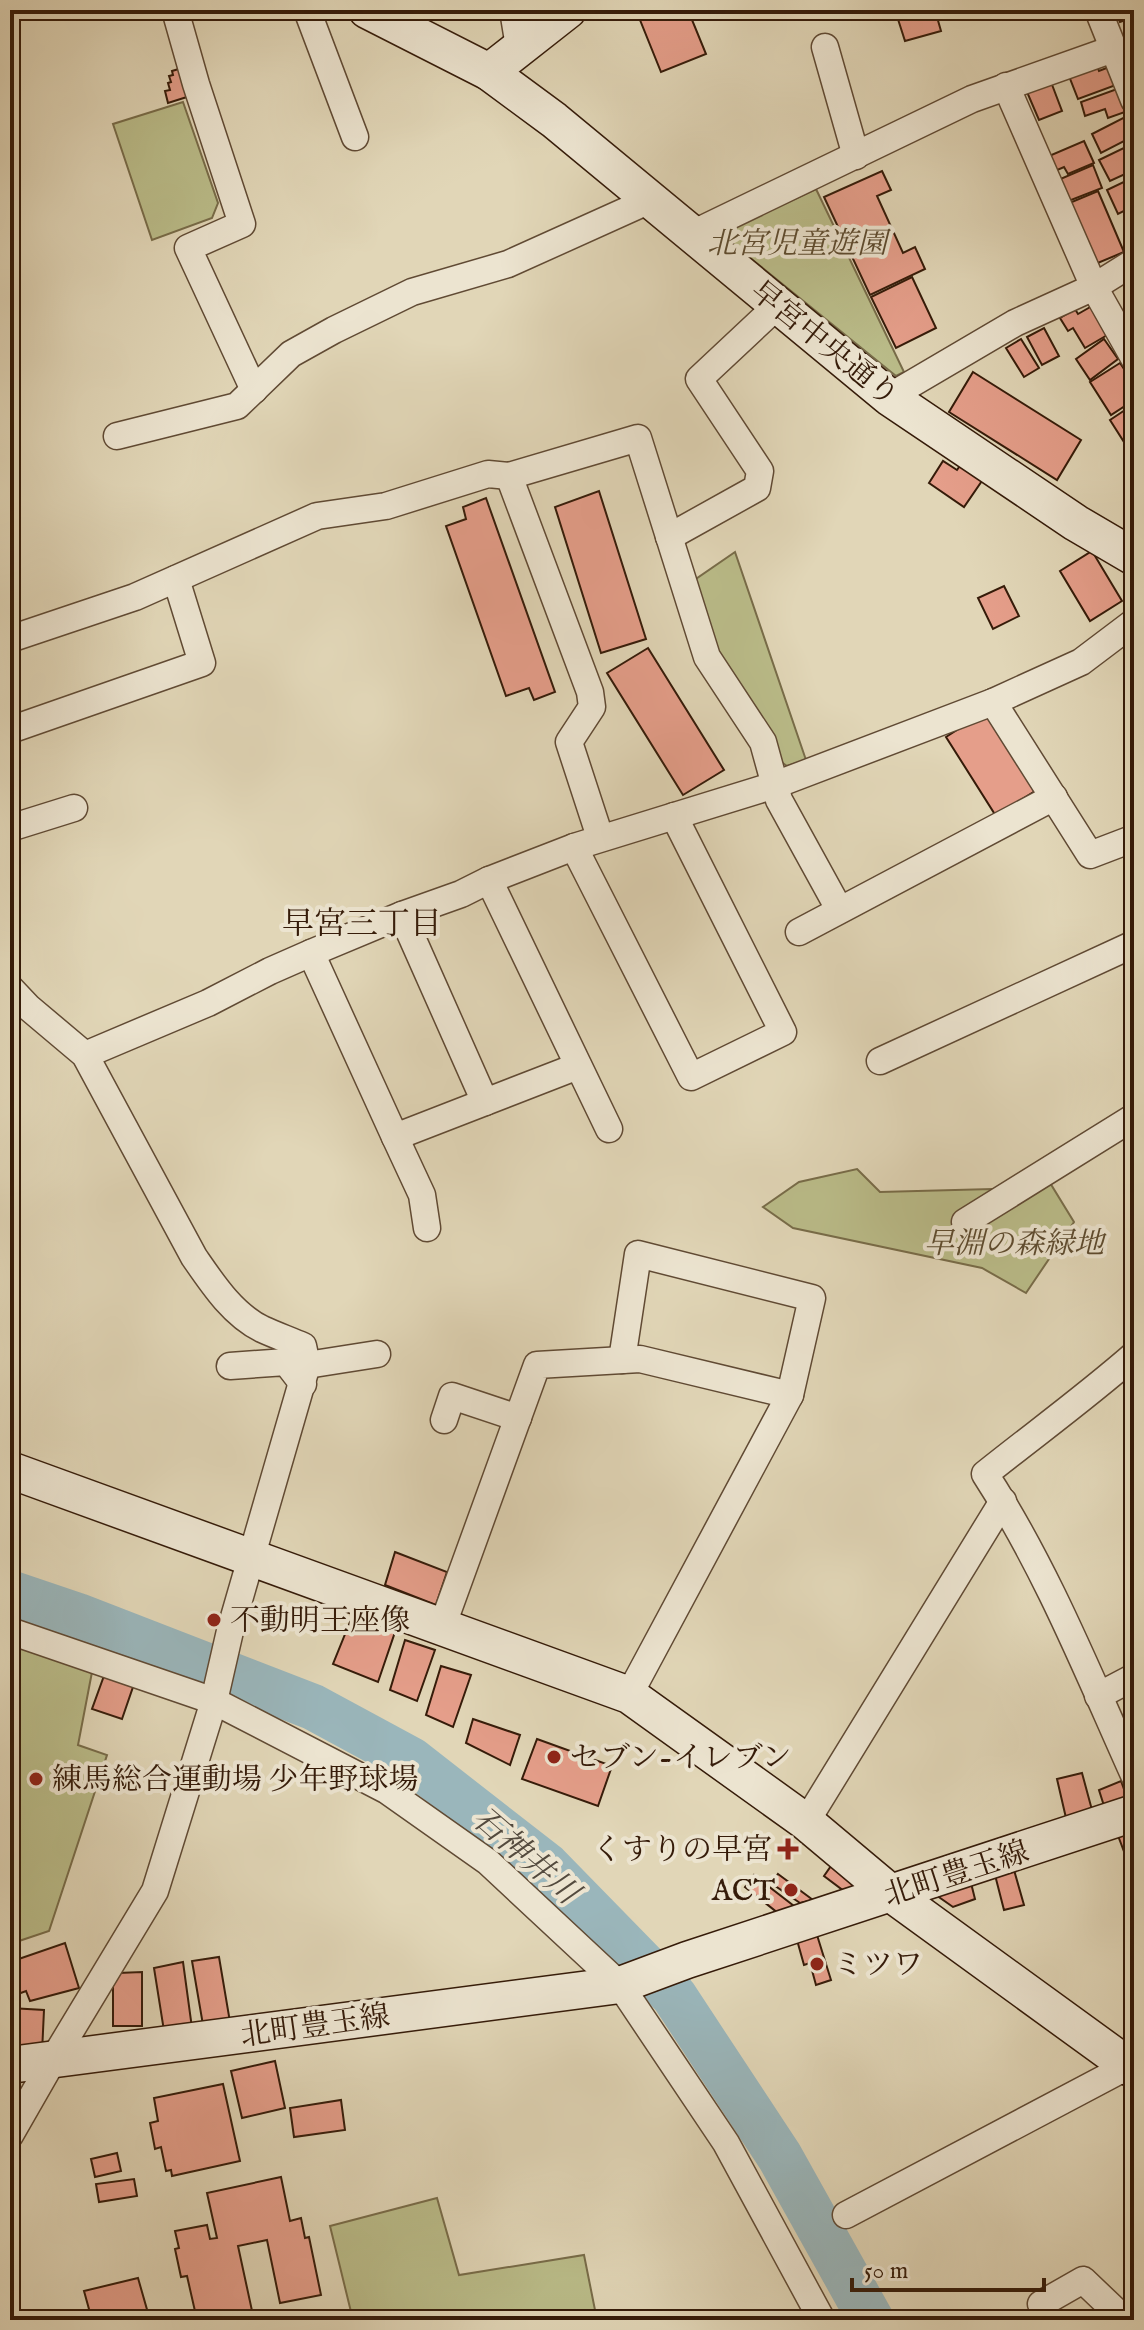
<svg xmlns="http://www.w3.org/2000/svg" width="1144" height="2330" viewBox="0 0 1144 2330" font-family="'IM FELL English','Noto Serif JP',serif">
	<rect width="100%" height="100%" fill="#e1d6b7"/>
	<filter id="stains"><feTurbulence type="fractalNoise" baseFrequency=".0025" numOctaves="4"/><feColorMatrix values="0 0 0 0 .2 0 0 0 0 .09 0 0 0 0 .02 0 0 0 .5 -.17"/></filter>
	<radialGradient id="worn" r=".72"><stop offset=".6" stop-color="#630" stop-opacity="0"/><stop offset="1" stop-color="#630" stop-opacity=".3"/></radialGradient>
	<g fill="#babc89" stroke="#786c49" stroke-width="2">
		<path d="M183,102L218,203L212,218L152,240L113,124Z"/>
		<path d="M816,189L904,372L896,376L728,240L732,228Z"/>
		<path d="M735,552L806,760L787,766L774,757L713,650L693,581Z"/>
		<path d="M857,1169L880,1192L992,1189L999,1209L1047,1178L1074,1222L1026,1293L982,1268L793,1228L763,1207L799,1182Z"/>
		<path d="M10,1638L92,1672L78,1745L107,1755L49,1931L10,1944Z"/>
		<path d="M437,2198L459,2275L584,2255L597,2320H353L330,2226Z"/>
	</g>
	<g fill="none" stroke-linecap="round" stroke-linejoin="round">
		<path stroke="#9ab6bb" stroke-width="46" d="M10,1593L78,1616L313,1707L411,1760L547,1866L674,1996L780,2157L871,2320"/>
	</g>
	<g fill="#e59e8a" stroke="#351b09" stroke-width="2">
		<path d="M636,10H688L706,54L661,72Z"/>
		<path d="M714,10H732L721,19Z"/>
		<path d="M906,10H935L941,31L905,41L896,13Z"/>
		<path d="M1115,10H1134V17L1120,22Z"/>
		<path d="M1097,66L1099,71L1109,67L1116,85L1078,99L1069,76Z"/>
		<path d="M182,68L190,96L168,103L165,91L170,90L168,83L171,82L169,76L173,75L172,71Z"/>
		<path d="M1051,82L1062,111L1039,120L1027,92Z"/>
		<path d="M1117,89L1125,112L1108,118L1105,109L1085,116L1081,102Z"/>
		<path d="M1127,116L1134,131V136L1101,153L1092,134Z"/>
		<path d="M1084,141L1094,163L1068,174L1064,167L1055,171L1049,156Z"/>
		<path d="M1134,143V163L1132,164L1134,170L1110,181L1099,160Z"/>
		<path d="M1093,165L1102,188L1066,202L1058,180Z"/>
		<path d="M882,171L891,190L877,196L903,253L915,247L925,269L870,295L824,197Z"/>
		<path d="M1134,177V206L1118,214L1107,190Z"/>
		<path d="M1098,191L1124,252L1093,265L1067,204Z"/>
		<path d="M912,277L936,328L896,348L871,297Z"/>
		<path d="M1092,306L1109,334L1085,348L1073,328L1068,331L1060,318L1075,309L1078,314Z"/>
		<path d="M1044,328L1059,356L1042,365L1027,337Z"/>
		<path d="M1021,339L1039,368L1024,377L1006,348Z"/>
		<path d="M1104,339L1118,359L1090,380L1076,359Z"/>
		<path d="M1120,363L1134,384V400L1111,415L1090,382Z"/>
		<path d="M973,372L1081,440L1057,480L949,412Z"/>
		<path d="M1134,404V451L1131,453L1110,420Z"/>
		<path d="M964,460L986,475L964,507L929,483L943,461L957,470Z"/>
		<path d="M599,491L646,639L601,653L555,507Z"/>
		<path d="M486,498L555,692L534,700L529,688L506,696L446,526L466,519L463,507Z"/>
		<path d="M1092,551L1122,601L1090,621L1060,571Z"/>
		<path d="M1004,586L1019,616L993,629L978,598Z"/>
		<path d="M648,648L724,770L683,795L607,673Z"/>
		<path d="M985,712L1035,791L996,816L946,737Z"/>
		<path d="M395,1552L447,1572L436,1605L385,1585Z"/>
		<path d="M352,1617L395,1632L378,1682L333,1664Z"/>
		<path d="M405,1640L435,1650L417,1701L390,1690Z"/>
		<path d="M441,1666L471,1675L453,1727L426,1715Z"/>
		<path d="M105,1673L134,1684L122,1719L92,1709Z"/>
		<path d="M473,1719L520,1735L510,1765L466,1743Z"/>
		<path d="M537,1739L612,1766L598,1806L522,1779Z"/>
		<path d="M1082,1773L1092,1810L1066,1818L1057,1779Z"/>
		<path d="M1121,1781L1129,1803L1105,1809L1099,1790Z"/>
		<path d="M1129,1830L1134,1844V1869L1131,1870L1117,1833Z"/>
		<path d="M831,1866L857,1886L844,1891L824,1876Z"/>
		<path d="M1014,1870L1024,1905L1004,1910L995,1875Z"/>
		<path d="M778,1874L813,1900L800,1903L771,1883Z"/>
		<path d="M754,1875L794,1906L778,1913L745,1887Z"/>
		<path d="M971,1883L975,1899L953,1907L936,1895Z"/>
		<path d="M817,1935L831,1980L816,1985L810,1963L804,1965L797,1940Z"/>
		<path d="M65,1943L79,1988L30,2001L26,1991L10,1997V1962Z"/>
		<path d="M219,1957L230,2022L203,2025L192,1961Z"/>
		<path d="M183,1962L192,2028L164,2031L154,1968Z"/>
		<path d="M142,1972V2026H113V1981L118,1973Z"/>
		<path d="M10,2008L44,2010L42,2053L15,2054V2037L10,2036Z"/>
		<path d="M275,2061L285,2108L242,2118L231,2071Z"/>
		<path d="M223,2084L240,2161L172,2176L171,2170L166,2171L161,2147L155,2149L150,2123L158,2121L154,2098Z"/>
		<path d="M341,2100L345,2130L294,2137L290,2108Z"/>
		<path d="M117,2153L121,2171L95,2177L91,2159Z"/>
		<path d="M281,2177L290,2221L301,2218L305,2238L309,2237L321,2295L280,2303L267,2240L238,2246L254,2320H197L187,2276L181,2277L175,2249L179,2248L175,2231L207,2225L210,2239L217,2238L207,2193Z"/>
		<path d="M134,2179L137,2196L99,2202L96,2184Z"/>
		<path d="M138,2278L150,2320H92L84,2291Z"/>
	</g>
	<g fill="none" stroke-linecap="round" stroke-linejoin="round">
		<g stroke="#604a34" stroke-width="29">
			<g id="street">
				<path d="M175,10L196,84L242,224L188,248L254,390"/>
				<path d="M307,10L355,137"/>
				<path d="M513,10L519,47"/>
				<path d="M1098,10L1134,100"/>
				<path d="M825,47L856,156"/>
				<path d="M1006,86L1094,287L1134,358"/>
				<path d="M692,234L972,99L1113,49"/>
				<path d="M889,397L1015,323L1094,287L1134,262"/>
				<path d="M117,436L237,406L291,354L334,330L412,292L508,264L650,200"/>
				<path d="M509,476L590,692L592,707L569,742L600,837"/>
				<path d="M669,537L757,488L760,471L699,379L778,305"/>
				<path d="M10,639L135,597L317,516L386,506L488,474L509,476L638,438L707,657L763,742L779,800L839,909"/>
				<path d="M993,702L1090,855L1132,839L1134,843"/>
				<path d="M10,730L202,663L176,579"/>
				<path d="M10,828L74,808"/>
				<path d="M574,847L691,1077L783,1032L674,816"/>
				<path d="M489,880L609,1129"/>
				<path d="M402,915L485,1102"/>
				<path d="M799,932L1054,797"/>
				<path d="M311,953L395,1137L578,1066"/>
				<path d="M10,988L28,1007L85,1055L194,1257C212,1283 232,1314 262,1329C275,1335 289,1340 303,1346L307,1365L230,1631L214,1701L155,1891L53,2060L10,2135"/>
				<path d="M85,1055L208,1003L270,971L311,953L402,915L461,894L489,880L574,847L775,785L993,702L1081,662L1134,622"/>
				<path d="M880,1061L1134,944"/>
				<path d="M395,1137L422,1195L427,1228"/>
				<path d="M965,1222L1134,1117"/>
				<path d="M1134,1355C1086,1397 1035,1434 985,1474C1046,1568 1088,1673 1134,1775"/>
				<path d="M622,1360L638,1254L812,1298L790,1395L629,1695"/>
				<path d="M307,1365L377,1354"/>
				<path d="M230,1366L286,1362L303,1384"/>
				<path d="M444,1420L452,1396L518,1418"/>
				<path d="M442,1627L537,1365L640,1359L790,1395"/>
				<path d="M10,1631L214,1701L386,1790L488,1862L620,1985L726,2143L822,2320"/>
				<path d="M1098,1696L1134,1677"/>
				<path d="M806,1822L1003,1501"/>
				<path d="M846,2215L1128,2066L1134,2057"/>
				<path d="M1049,2320L1041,2304L1083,2280L1125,2320"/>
			</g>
		</g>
		<g stroke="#351b09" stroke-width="39">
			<g id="secondary">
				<path d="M367,10L489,72L554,120L889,397L1076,523L1134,557"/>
				<path d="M489,72L568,10"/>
				<path d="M10,1470L629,1695L806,1822L893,1895L1134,2070"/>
				<path d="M10,2065L620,1985L687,1960L1134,1813"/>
			</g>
		</g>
		<use href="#street" stroke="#ece4d0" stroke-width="26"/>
		<use href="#secondary" stroke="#ece4d0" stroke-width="36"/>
	</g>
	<g fill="#8f2418" stroke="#ece4d0" stroke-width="3">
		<circle cx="214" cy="1620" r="8"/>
		<circle cx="554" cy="1757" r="8"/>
		<circle cx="36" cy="1779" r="8"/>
		<path d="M784 1837h8v8h8v8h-8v8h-8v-8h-8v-8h8z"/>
		<circle cx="791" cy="1890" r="8"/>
		<circle cx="817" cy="1964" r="8"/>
	</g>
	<g text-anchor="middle" stroke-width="8" stroke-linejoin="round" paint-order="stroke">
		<g font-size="30" font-style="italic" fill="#5d4b2f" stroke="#ece4d0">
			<text x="797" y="253">北宮児童遊園</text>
			<text x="1014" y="1253">早淵の森緑地</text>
		</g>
		<g font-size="30" fill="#351b09" stroke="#ece4d0">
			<text transform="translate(825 343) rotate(39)" y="10">早宮中央通り</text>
			<text transform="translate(956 1873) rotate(-18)" y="10">北町豊玉線</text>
			<text transform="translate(315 2025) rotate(-8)" y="10">北町豊玉線</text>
		</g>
		<g font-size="30" fill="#351b09" stroke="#ece4d0" text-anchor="start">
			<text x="230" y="1630">不動明王座像</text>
			<text x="570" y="1767">セブン-イレブン</text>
			<text x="52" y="1789">練馬総合運動場 少年野球場</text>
			<text x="772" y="1859" text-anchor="end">くすりの早宮</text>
			<text x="775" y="1900" text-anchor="end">ACT</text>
			<text x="833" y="1974">ミツワ</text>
		</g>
		<g font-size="32" fill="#351b09" stroke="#ece4d0">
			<text x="362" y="934">早宮三丁目</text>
		</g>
		<g font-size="32" font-style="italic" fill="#534a3e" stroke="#ece4d0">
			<text transform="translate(526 1855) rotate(41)" y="11">石神井川</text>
		</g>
	</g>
	<rect width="1144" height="2330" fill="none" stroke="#e1d6b7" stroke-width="40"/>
	<rect x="12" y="12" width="1120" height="2306" fill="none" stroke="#351b09" stroke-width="4"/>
	<rect x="20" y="20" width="1104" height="2290" fill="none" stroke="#351b09" stroke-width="2"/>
	<path d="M852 2278v12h192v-12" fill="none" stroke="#351b09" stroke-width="4"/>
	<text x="864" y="2278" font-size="24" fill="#351b09" stroke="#ece4d0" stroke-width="6" paint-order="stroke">50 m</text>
	<rect width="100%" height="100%" filter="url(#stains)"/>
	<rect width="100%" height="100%" fill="url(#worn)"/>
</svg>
